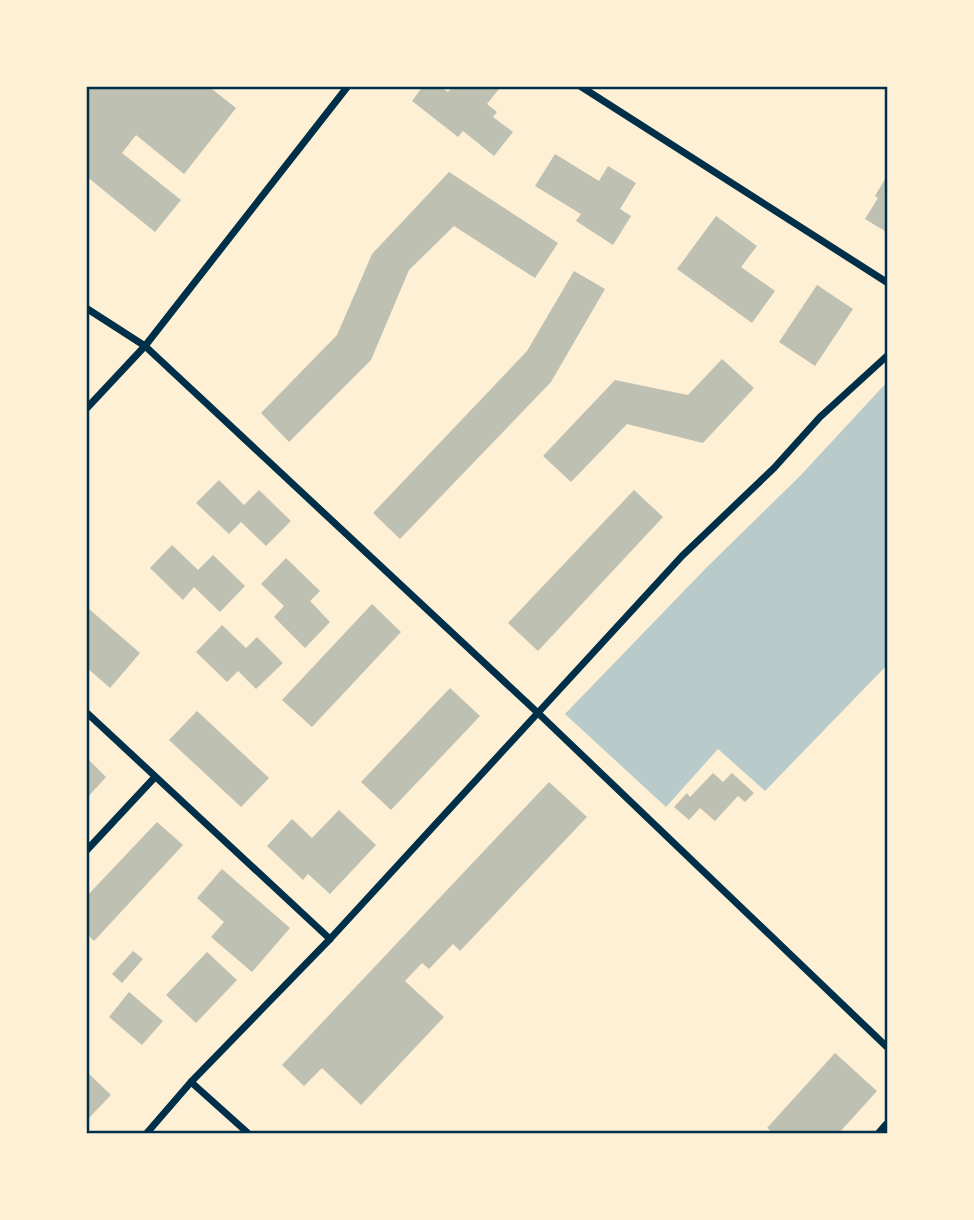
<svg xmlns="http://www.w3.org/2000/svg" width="974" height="1220" viewBox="0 0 974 1220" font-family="'PT Serif',serif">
	<rect width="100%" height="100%" fill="#fdf0d5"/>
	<path fill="#b9caca" d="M888,381V664L765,791L718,749L666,807L565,714L707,567L800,476Z"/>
	<g fill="#bec0b2">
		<path d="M90,86H208L236,108L184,174L136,135L122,153L181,200L155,232L86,176V91Z"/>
		<path d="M423,86H440L448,92L453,86H494L499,89L487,104L497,112L493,117L513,132L494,156L463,131L458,137L412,101Z"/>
		<path d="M555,154L599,181L608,166L636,183L620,209L631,216L613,245L576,221L581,214L535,186Z"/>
		<path d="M449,172L558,243L535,278L454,226L409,270L371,360L289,442L261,413L337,335L372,254Z"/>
		<path d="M888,174V233L865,219L878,198L875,196Z"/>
		<path d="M716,216L757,246L741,267L775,291L752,323L677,269Z"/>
		<path d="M574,271L605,289L551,382L400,539L373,513L527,351Z"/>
		<path d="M817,285L853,309L815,366L779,342Z"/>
		<path d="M722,359L754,388L703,443L627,424L571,482L543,456L615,380L688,395Z"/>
		<path d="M219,480L244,505L259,490L291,521L266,546L241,522L229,534L196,503Z"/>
		<path d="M634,490L663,517L538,651L508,623Z"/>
		<path d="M172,545L198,570L213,555L245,586L220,612L194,587L183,600L150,568Z"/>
		<path d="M286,558L320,591L310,601L330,622L305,648L274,617L284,606L261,584Z"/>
		<path d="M372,604L401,632L312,727L282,700Z"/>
		<path d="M89,609L140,653L110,688L86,667V612Z"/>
		<path d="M222,625L246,648L257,637L283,663L256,689L238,671L227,682L196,652Z"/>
		<path d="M450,688L480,716L391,810L361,782Z"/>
		<path d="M197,711L269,778L241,807L169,740Z"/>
		<path d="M86,757L106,777L86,799Z"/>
		<path d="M713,773L723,782L732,773L754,793L745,802L738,796L715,821L700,808L689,820L674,807L687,793L690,797Z"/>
		<path d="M549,782L587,817L460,951L453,944L429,969L422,963L405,981L444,1017L361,1105L322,1068L304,1086L282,1065Z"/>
		<path d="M339,810L376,845L330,894L308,874L303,880L267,846L292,819L312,838Z"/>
		<path d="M157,822L183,845L94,941L86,933V897Z"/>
		<path d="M222,869L290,928L252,972L211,937L224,922L197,898Z"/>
		<path d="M133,951L143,959L122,983L112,974Z"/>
		<path d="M207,952L237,980L196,1023L166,995Z"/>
		<path d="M129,992L163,1021L142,1045L109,1017Z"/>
		<path d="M835,1053L877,1091L838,1134L820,1132L819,1134H774L767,1128Z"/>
		<path d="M86,1071L111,1095L86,1121Z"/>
	</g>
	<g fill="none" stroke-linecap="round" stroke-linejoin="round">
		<g stroke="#003049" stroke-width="7">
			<path d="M580,86L888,283"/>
			<path d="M86,308L145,346L538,713L888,1048"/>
			<path d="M86,409L145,346L348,86"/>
			<path d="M86,712L330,939"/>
			<path d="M86,851L155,777"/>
			<path d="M191,1082L249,1134"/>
			<path d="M146,1134L191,1082L330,939L682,556L774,468L820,417L888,355"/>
		</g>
		<path stroke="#003049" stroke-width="12" d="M881,1134L888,1126"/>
	</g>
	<rect width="974" height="1220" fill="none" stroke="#fdf0d5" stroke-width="175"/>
	<rect x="88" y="88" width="798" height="1044" fill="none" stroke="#003049" stroke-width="2.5"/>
</svg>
